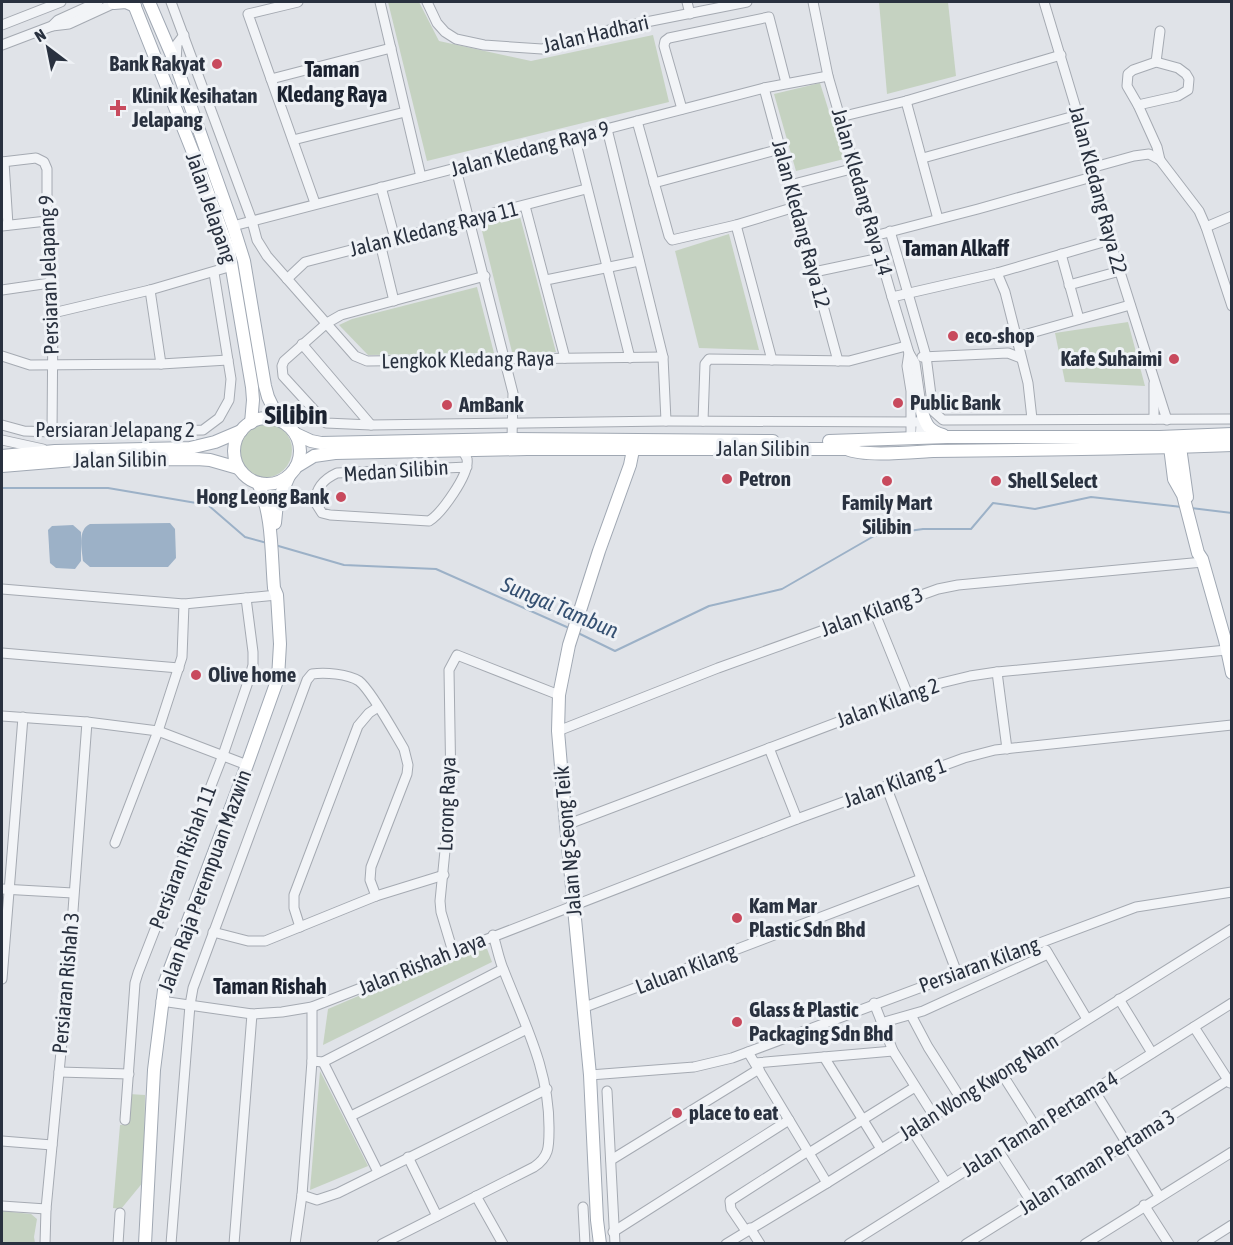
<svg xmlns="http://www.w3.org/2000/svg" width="1233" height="1245" viewBox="0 0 1233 1245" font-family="'Asap Condensed',sans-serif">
	<rect width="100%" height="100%" fill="#e0e3e8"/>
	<g fill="#c5d2c1">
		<path d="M388,2H419L439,41L531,61L653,35L669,102L427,161Z"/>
		<path d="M879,2H948L956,76L887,94Z"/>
		<path d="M820,83L844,159L796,171L774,94Z"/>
		<path d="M519,213L556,352H512L480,223Z"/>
		<path d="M729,234L759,350L699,348L675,251Z"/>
		<path d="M477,287L494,353L368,355L339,325L352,319Z"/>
		<path d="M1128,322L1145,386L1065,382L1055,333Z"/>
		<circle cx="264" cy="450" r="28"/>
		<path d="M486,946L492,962L323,1045L328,1009L433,964Z"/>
		<path d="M320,1071L368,1166L310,1190Z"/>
		<path d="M129,1094L145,1095L144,1181L121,1209L113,1208L120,1125L128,1124Z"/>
		<path d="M2,1211L31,1214L37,1219L34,1237L35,1243H2Z"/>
	</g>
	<g fill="#9cb1c7">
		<path d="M170,523L175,529L176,558L168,567H90L83,561C82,549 77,530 90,524Z"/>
		<path d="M73,525L81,532V561L75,569L56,568L50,563L48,530L52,526Z"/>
	</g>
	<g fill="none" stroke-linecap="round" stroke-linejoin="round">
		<g stroke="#9cb1c7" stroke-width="2">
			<path d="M2,488H108L208,505L245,537L267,543"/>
			<path d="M1191,508L1232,513"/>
			<path d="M275,545L344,565L436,569L569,628"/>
			<path d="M576,632L615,651L709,606L782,589L874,536L923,529H971L993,503L1035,509L1091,497L1182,507"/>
		</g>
		<g stroke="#a5aab2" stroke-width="11">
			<g id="minor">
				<path d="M171,2L252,221L257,240L267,256L355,356L367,361L663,357"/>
				<path d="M298,2L248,14L315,203"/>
				<path d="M380,2L421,177"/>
				<path d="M427,2L437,23L445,32L456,39L484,45L542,49L616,28L747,2"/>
				<path d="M687,2L690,14"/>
				<path d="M813,2L828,76L892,297L909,353L915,363L922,412L920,438"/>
				<path d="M1044,2L1078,115L1100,209L1167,420"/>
				<path d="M2,25L61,2"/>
				<path d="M52,26L69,24L117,2"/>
				<path d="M2,45L52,26L58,20L98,2"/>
				<path d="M1156,62L1178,68L1186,74L1189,79L1188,90L1178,96L1138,105L1127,86L1128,74L1133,70Z"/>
				<path d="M1156,62L1160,31"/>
				<path d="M176,63L177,44L184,35"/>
				<path d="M271,79L391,48"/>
				<path d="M764,88L838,361"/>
				<path d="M906,101L938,219"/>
				<path d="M1138,105L1157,147L1160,160"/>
				<path d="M682,109L664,46L665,41L669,38L769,17L786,83"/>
				<path d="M840,117L906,101L1061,55"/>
				<path d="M637,121L669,236L672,240L736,225L795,207"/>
				<path d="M607,129L663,357L666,421"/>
				<path d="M575,139L630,358"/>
				<path d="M293,140L405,112"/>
				<path d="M923,158L1078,115"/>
				<path d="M2,162L36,158L44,162L47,169V221L53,313L52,432"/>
				<path d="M4,162L8,225"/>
				<path d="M1090,165L1098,166L1134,156L1149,154L1160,160L1199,211L1206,227L1232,306"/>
				<path d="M456,169L513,393L512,439"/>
				<path d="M654,183L780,149"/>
				<path d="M790,185L855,168"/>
				<path d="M381,187L395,239"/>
				<path d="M525,206L565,358"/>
				<path d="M736,225L772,360"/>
				<path d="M2,226L47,221"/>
				<path d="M233,226L764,88L828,76"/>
				<path d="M1206,227L1232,216"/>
				<path d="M890,231L926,356L933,411L943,420L1232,419"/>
				<path d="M874,236L978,209L1092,177"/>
				<path d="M380,243L394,301"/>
				<path d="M1061,254L1079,319"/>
				<path d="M814,272L880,258"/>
				<path d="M997,273L1005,292L1028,383L1032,419"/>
				<path d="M485,276L341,315L327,323L284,361L282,366L283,376L326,423L371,425L666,421L922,422"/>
				<path d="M287,279L305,262L586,189"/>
				<path d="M546,280L639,261"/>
				<path d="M1069,285L1120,271"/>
				<path d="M2,290L50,283"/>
				<path d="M150,290L161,364"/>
				<path d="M892,297L997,273L1110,240"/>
				<path d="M53,313L150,290L232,266"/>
				<path d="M1017,337L1130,305"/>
				<path d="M302,344L371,425"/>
				<path d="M909,353L907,366L911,391V439"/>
				<path d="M2,356L30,365L161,364L228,360"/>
				<path d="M922,357L1008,353L1021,358"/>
				<path d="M1154,383V419"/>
				<path d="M703,421L705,364L709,359L849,361L906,346"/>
				<path d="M2,425L24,431L52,432L203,430L219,418L229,400L231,379L214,273"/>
				<path d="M2,440L43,449"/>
				<path d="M462,450C463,451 467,458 467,459C470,474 441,514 429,521L330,515L322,513L315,502C316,487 324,479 337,473L467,467"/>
				<path d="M2,589L184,604L277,595"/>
				<path d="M874,611L908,695"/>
				<path d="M2,653L179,668"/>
				<path d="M997,672L1007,749"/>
				<path d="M2,716L87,722L158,731L247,765"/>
				<path d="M558,731L718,668L938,589L958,585L1203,562"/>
				<path d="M769,748L797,819"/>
				<path d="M886,786L957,973"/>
				<path d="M566,825L941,683L970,676L997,672L1227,650"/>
				<path d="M115,843L158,731L182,657L184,604"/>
				<path d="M2,889L73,893"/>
				<path d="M300,927L294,908V895L358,726L369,713L378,707"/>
				<path d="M213,932L248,941H265L376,896L444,875"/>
				<path d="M1046,950L1087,1019"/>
				<path d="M453,952L441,912L440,901L451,790L449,670L457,655L559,695"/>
				<path d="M2,979L23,717"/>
				<path d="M1119,999L1152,1053"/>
				<path d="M161,1001L252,1014L282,1012L312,1007L797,819L964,758L995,750L1232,725"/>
				<path d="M874,1003L893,1051L934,1116"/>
				<path d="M585,1007L921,879"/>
				<path d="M911,1015L928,1047L961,1099"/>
				<path d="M881,1023L923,1011L1048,954"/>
				<path d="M1194,1027L1230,1083"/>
				<path d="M748,1052L827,1183"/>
				<path d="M824,1057L881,1149"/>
				<path d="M312,1061L323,1062L503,969"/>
				<path d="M323,1062L378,1172"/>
				<path d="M755,1063L893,1051"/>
				<path d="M59,1072L129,1074"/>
				<path d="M1002,1074L1035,1126"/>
				<path d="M590,1075L694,1067L732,1058L1136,907L1232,892"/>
				<path d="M1094,1090L1159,1196"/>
				<path d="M607,1091L615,1244"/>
				<path d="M351,1116L527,1029"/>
				<path d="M125,1120L135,983L138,973L223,755L249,679L253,665V652L246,598"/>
				<path d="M912,1130L946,1183"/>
				<path d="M2,1141L52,1145"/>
				<path d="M998,1150L1032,1203"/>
				<path d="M809,1153L915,1087"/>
				<path d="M408,1157L437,1216"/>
				<path d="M611,1160L759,1069"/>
				<path d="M302,1195L317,1200L338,1193L547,1089"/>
				<path d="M476,1196L503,1244"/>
				<path d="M1144,1205L1169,1244"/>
				<path d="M2,1206L46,1209"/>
				<path d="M583,1207L585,1244"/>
				<path d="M750,1228L760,1244"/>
				<path d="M746,1231L731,1209L730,1201L808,1151"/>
				<path d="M613,1232L789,1120"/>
				<path d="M45,1244L46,1209L68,978L87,722"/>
				<path d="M118,1244L120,1213"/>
				<path d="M171,1244L190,1005L193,988L307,680L312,674C325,672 348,674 359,681C371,690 395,734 404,749L408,765L407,774L371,867L370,880L376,896"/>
				<path d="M234,1244L252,1014"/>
				<path d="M295,1244L302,1195L312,1061V1007"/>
				<path d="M382,1244L534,1167C549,1157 549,1147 549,1131C550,1071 525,1025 504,971C499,960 497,947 493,935"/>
				<path d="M726,1244L827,1183L1232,929"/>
				<path d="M849,1244L1232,1003"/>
				<path d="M966,1244L1228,1080"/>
				<path d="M1085,1244L1232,1152"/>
				<path d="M1202,1244L1232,1225"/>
			</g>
		</g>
		<g stroke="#a0a8b3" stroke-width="14">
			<g id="major">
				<path d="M133,2L198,165L229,251L252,387L253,400L251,423"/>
				<path d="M149,2L176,65L233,226L244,261L265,386L268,397L279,420"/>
				<path d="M114,3L126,2L135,6"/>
				<path d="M922,412C926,425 929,431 943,435"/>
				<circle cx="267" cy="451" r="33"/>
				<path d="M296,434L311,441L321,443L512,439L773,441"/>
				<path d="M1177,440L1180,447L1187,497"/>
				<path d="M829,441L947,437H1160L1232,434"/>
				<path d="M1170,447L1174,479L1183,495L1198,553L1202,559L1225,640L1232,673"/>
				<path d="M2,456L55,451L190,448L215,442L241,431"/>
				<path d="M2,466L74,460L197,459L210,460L238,468"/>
				<path d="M296,467L314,456L335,453L527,449H847C864,457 913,452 933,451C1033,450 1132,449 1232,445"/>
				<path d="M275,523L277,503L289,476"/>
				<path d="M145,1244L154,1070L165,982L247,765L278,678L280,644L277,595L274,588C271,553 273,515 258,483"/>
				<path d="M600,1244L597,1220L590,1075L566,825L558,731L559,695L569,645L599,551L630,465L633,450"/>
			</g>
		</g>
		<use href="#minor" stroke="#f2f4f7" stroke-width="9"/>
		<use href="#major" stroke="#fff" stroke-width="12"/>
	</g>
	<g fill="#c84a5d" stroke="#eff2f6" stroke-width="2">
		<circle cx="217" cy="64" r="6"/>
		<path d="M115 99h6v6h6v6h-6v6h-6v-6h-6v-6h6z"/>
		<circle cx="953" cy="336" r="6"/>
		<circle cx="1174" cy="359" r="6"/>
		<circle cx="898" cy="403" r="6"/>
		<circle cx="447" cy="405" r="6"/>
		<circle cx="727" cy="479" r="6"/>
		<circle cx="887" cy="481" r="6"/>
		<circle cx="996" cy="481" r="6"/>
		<circle cx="341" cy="497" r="6"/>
		<circle cx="196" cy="675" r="6"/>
		<circle cx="737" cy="918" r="6"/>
		<circle cx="737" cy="1022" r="6"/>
		<circle cx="677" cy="1113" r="6"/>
	</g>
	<g text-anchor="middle" stroke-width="6" stroke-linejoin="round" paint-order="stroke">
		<g font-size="21" fill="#29313f" stroke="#eff2f6">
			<text transform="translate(596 34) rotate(-13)" y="7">Jalan Hadhari</text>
			<text transform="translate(530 149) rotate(-15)" y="7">Jalan Kledang Raya 9</text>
			<text transform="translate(1098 190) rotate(75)" y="7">Jalan Kledang Raya 22</text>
			<text transform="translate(862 192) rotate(74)" y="7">Jalan Kledang Raya 14</text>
			<text transform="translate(211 208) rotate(71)" y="7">Jalan Jelapang</text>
			<text transform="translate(801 224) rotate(75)" y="7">Jalan Kledang Raya 12</text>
			<text transform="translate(434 229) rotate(-14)" y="7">Jalan Kledang Raya 11</text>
			<text transform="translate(49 275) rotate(-92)" y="7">Persiaran Jelapang 9</text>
			<text transform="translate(468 360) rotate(-1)" y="7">Lengkok Kledang Raya</text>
			<text x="115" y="437">Persiaran Jelapang 2</text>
			<text x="763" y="456">Jalan Silibin</text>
			<text transform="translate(120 460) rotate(-1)" y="7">Jalan Silibin</text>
			<text transform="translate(396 471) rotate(-4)" y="7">Medan Silibin</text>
			<text transform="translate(872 612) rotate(-20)" y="7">Jalan Kilang 3</text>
			<text transform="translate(888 703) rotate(-20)" y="7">Jalan Kilang 2</text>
			<text transform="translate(895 783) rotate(-20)" y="7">Jalan Kilang 1</text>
			<text transform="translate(447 804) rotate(-88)" y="7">Lorong Raya</text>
			<text transform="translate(568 841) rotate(-95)" y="7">Jalan Ng Seong Teik</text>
			<text transform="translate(183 857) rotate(-69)" y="7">Persiaran Rishah 11</text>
			<text transform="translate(205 881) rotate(-70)" y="7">Jalan Raja Perempuan Mazwin</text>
			<text transform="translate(422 964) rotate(-22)" y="7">Jalan Rishah Jaya</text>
			<text transform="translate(979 965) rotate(-20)" y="7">Persiaran Kilang</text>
			<text transform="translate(686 969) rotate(-21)" y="7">Laluan Kilang</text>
			<text transform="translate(66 983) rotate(-85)" y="7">Persiaran Rishah 3</text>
			<text transform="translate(979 1087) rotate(-32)" y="7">Jalan Wong Kwong Nam</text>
			<text transform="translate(1040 1124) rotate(-32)" y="7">Jalan Taman Pertama 4</text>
			<text transform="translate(1097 1162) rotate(-32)" y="7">Jalan Taman Pertama 3</text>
		</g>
		<g font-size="21" font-weight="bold" fill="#29313f" stroke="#eff2f6" text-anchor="start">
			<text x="205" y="71" text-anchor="end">Bank Rakyat</text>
			<text x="132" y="103">Klinik Kesihatan<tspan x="132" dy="24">Jelapang</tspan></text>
			<text x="965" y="343">eco-shop</text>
			<text x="1162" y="366" text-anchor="end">Kafe Suhaimi</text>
			<text x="910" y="410">Public Bank</text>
			<text x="459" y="412">AmBank</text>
			<text x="739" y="486">Petron</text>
			<text x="1008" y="488">Shell Select</text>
			<text x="329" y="504" text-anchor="end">Hong Leong Bank</text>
			<text x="887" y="510" text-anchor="middle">Family Mart<tspan x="887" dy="24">Silibin</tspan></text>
			<text x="208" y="682">Olive home</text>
			<text x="749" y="913">Kam Mar<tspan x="749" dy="24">Plastic Sdn Bhd</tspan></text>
			<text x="749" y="1017">Glass &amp; Plastic<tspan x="749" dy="24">Packaging Sdn Bhd</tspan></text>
			<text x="689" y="1120">place to eat</text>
		</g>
		<g font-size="22" font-weight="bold" fill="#1b2230" stroke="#eff2f6">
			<text x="332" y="77">Taman<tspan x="332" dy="25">Kledang Raya</tspan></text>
			<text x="956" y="256">Taman Alkaff</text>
			<text x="270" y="994">Taman Rishah</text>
		</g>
		<g font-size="22" font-style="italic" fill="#355071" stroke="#eff2f6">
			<text transform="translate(560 607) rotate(23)" y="8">Sungai Tambun</text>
		</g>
		<g font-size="27" font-weight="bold" fill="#1b2230" stroke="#eff2f6">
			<text x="296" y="424">Silibin</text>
		</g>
	</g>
	<rect width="1233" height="1245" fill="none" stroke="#29313f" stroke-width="6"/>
	<g transform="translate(48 48) rotate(328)" stroke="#eff2f6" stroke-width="4.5" paint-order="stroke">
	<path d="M0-4.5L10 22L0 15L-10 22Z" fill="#29313f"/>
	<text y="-9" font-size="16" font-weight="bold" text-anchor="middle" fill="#29313f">N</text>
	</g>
</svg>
